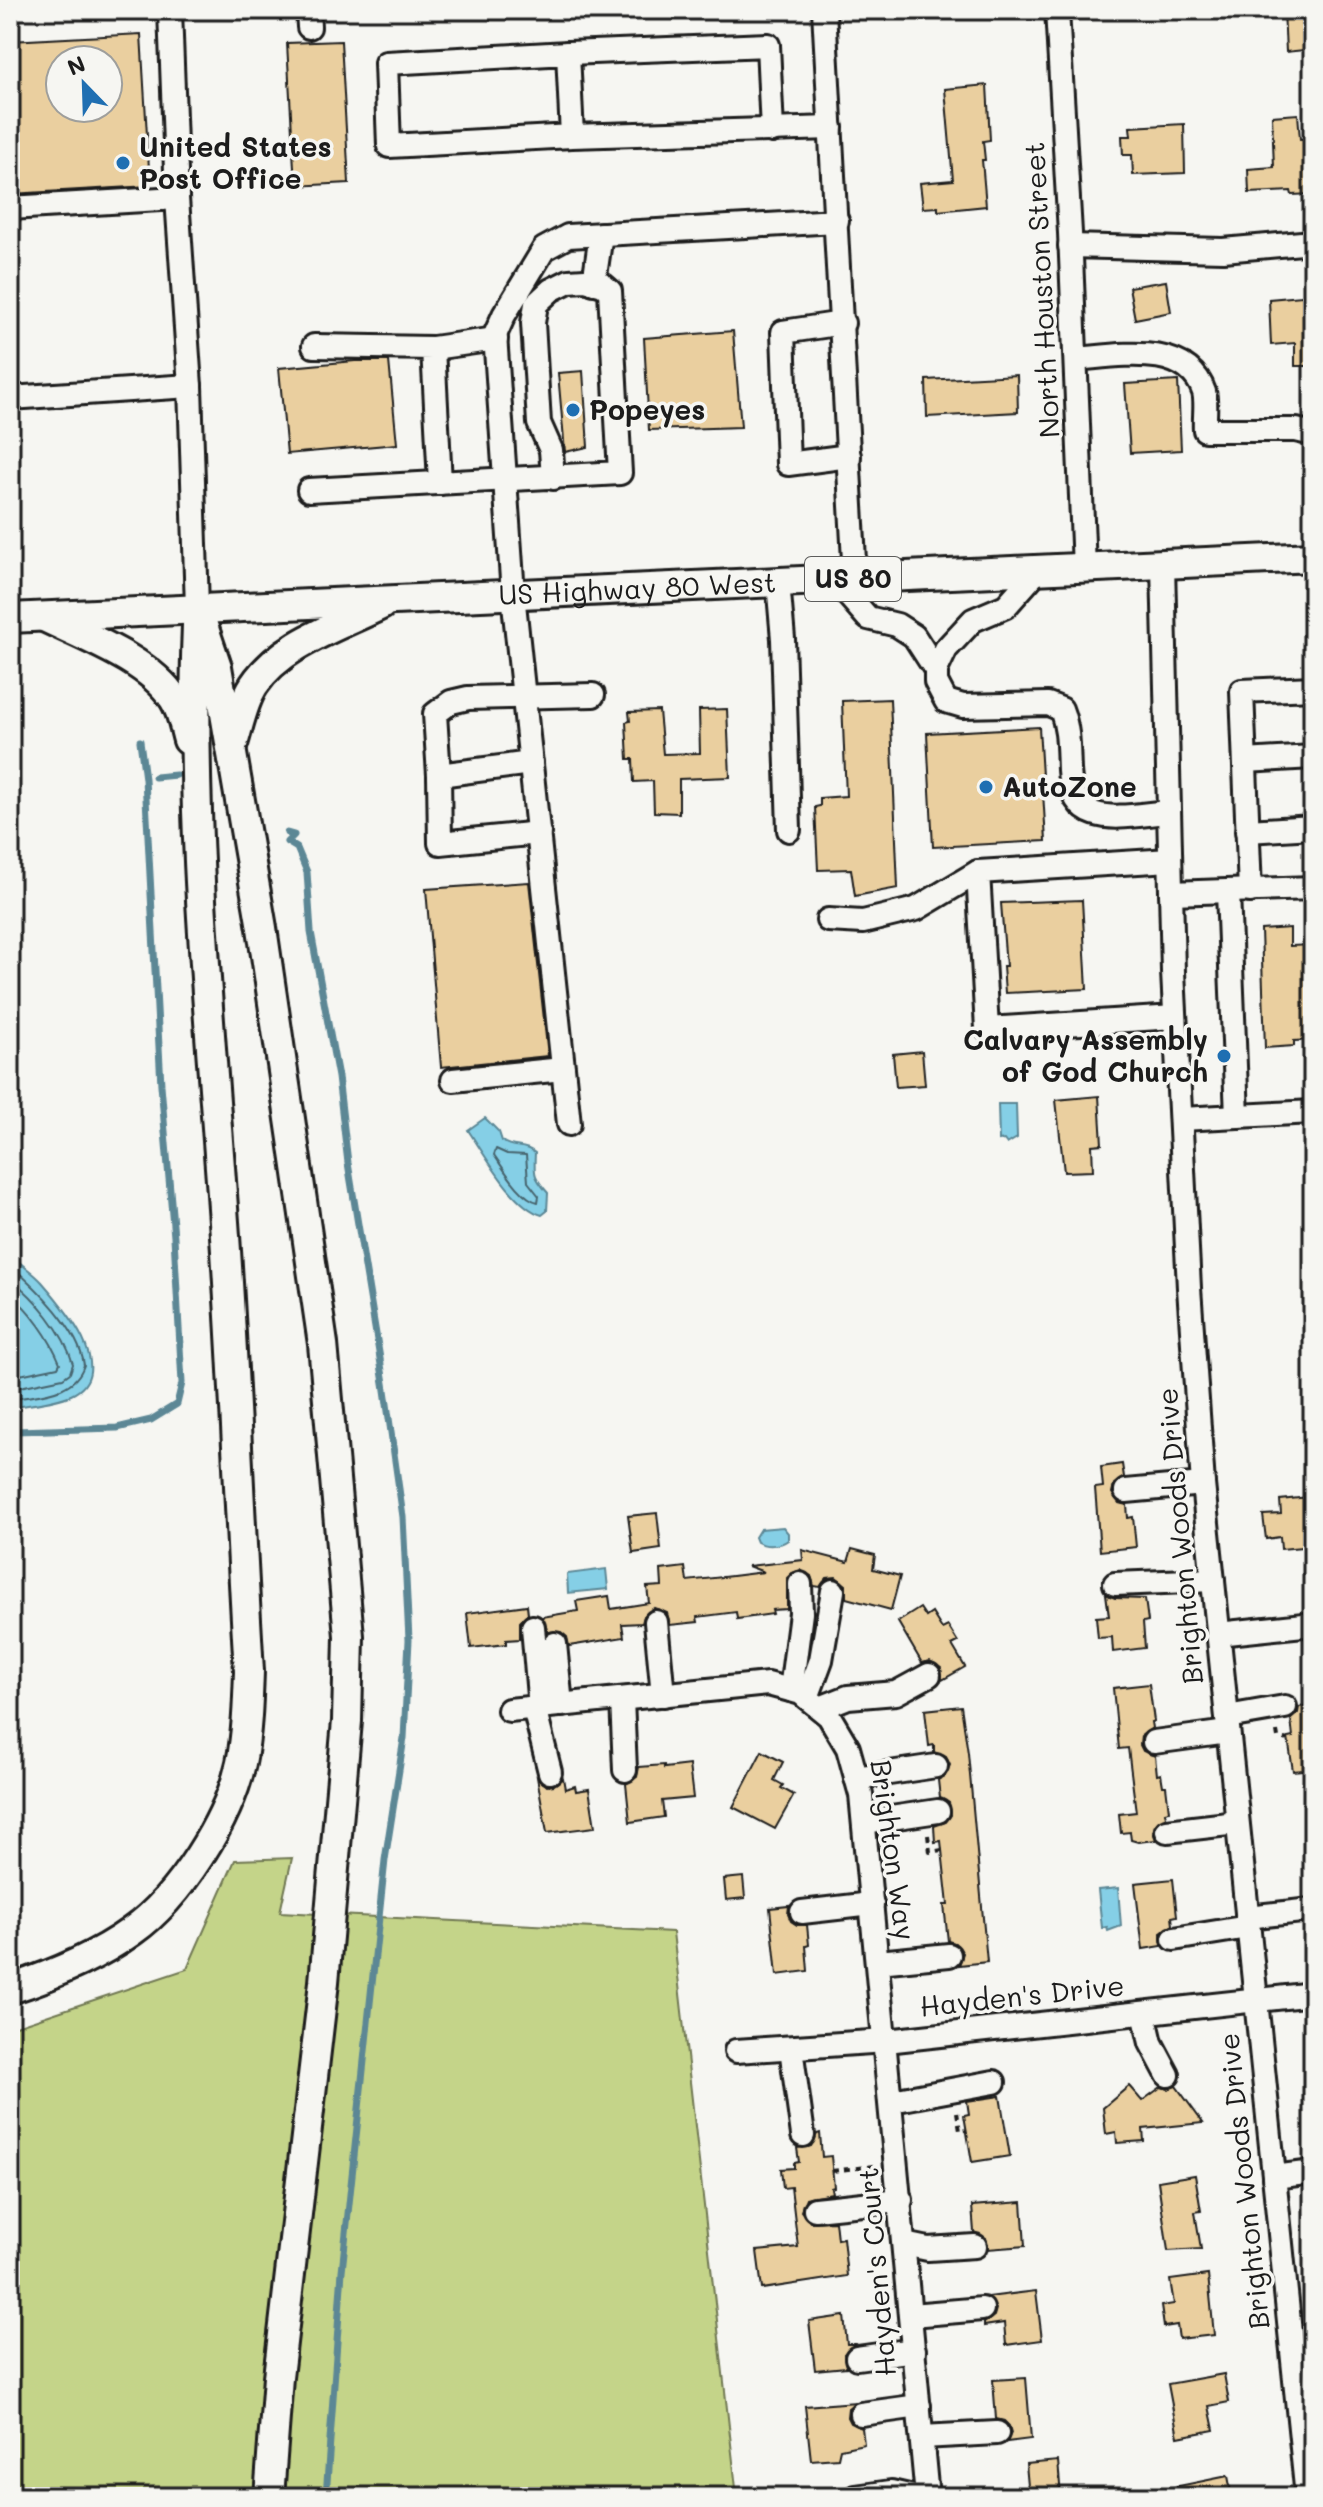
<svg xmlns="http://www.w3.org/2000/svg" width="1323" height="2507" viewBox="0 0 1323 2507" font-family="Mali,sans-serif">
	<rect width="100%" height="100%" fill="#f6f6f2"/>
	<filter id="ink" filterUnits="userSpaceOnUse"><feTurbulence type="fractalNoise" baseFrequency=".0125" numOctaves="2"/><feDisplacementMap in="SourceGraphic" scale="16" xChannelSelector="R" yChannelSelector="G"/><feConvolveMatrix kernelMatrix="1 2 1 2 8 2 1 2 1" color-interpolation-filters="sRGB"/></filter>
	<g filter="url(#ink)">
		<path fill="#c4d489" stroke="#707852" stroke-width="2" d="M292,1858L280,1912L673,1932L737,2497H10V2028L187,1969L235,1860Z"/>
		<g fill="#85cfe6" stroke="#5b8795" stroke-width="2">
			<path d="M998,1104H1016L1017,1138L1007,1144L1004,1140L999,1141Z"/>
			<path d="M485,1118L499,1132L502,1141C514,1150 523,1143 535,1153C534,1174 533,1176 548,1193L547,1211L542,1215C513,1207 485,1155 468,1130Z"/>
			<path d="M10,1253C19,1264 32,1271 42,1282C63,1306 120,1372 71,1395C53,1403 29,1404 10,1408Z"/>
			<path d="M783,1527L788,1533V1540C780,1546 766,1547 757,1542L755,1537L760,1529Z"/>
			<path d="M606,1569L608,1589L568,1593L567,1574Z"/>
			<path d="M1118,1888L1121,1926L1108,1931L1107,1927L1102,1928L1098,1890Z"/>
		</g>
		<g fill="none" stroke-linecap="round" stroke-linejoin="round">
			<g stroke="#46646d" stroke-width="2">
				<path d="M496,1149L507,1154L526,1155L528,1182L539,1196L538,1202C521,1199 504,1169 494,1155Z"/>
				<path d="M10,1265C37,1288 79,1329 84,1365C74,1395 38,1394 10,1400"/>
				<path d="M10,1278C36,1299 64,1331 73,1364L70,1373L63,1378L10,1389"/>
				<path d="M10,1294C31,1311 50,1338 60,1363L58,1367L10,1377"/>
			</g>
			<g stroke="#5b8795" stroke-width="7">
				<path d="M155,777L176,775"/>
				<path d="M287,833L294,835L287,842L297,848L307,872L311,932L338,1077L348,1163L384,1383L403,1517L409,1640L404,1738L385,1860L342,2271L326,2497"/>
				<path d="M15,1431L117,1428L151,1420L177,1404L182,1383L174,1237L161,1085L145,779L140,741"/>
			</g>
		</g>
		<g fill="#eacf9f" stroke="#1c1c1c" stroke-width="2" fill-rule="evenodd">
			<path d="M1284,10H1313V49L1286,52Z"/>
			<path d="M141,34L150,186L10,194V41ZM60,60H108V108H60Z"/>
			<path d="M341,41L349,183L295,186L287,43Z"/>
			<path d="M987,85L990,140L983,141L985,160H982L986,206L938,211V207L923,208L920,183L953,180L945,89Z"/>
			<path d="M1298,114L1300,139L1313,138V194L1292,195L1291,191L1249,193L1248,169L1274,167L1272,116Z"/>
			<path d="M1184,124L1185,173L1133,175L1132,155H1123L1122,136H1131L1130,127Z"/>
			<path d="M1166,281L1171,312L1135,319L1129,287Z"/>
			<path d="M1313,295V366H1295V343L1271,345L1269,299Z"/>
			<path d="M733,331L741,427L649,430L644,338Z"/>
			<path d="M355,361H389L397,444L287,454L279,368Z"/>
			<path d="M583,371L588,447L565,452L558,373Z"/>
			<path d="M1017,375L1018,412L927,417L926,380Z"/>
			<path d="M1178,381L1181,450L1130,453L1125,384Z"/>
			<path d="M890,699L898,888L855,896L851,869L818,870L815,807L820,806V798L846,796L842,701Z"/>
			<path d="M727,709L730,777L679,779V813L654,812L653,781L634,782L633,759H628L626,722L630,721L629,712L659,711L663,754L700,753L699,710Z"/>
			<path d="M1039,727L1046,841L933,847L927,733Z"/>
			<path d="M529,882L548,1056L441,1067L426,889Z"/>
			<path d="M1082,900L1087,989L1005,993L1003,966H1006L1001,903Z"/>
			<path d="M1290,928V946L1313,945V1040L1294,1041V1046L1265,1048L1261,930Z"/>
			<path d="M922,1051L925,1085L896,1087L893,1054Z"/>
			<path d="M1099,1096L1102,1144L1092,1145L1093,1171L1064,1172L1056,1100Z"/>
			<path d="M1122,1464L1124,1477L1114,1484L1112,1493L1119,1503L1127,1505L1128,1518L1133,1517L1136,1547L1100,1551L1095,1488L1103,1487L1101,1467Z"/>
			<path d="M1309,1497L1313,1510V1546L1281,1549L1280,1537L1266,1539L1263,1515L1281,1514L1280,1500Z"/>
			<path d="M657,1513L661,1549L633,1553L628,1516Z"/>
			<path d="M852,1549L875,1555L873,1569L900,1576L891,1610L846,1598V1585L836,1577L827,1578L820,1587L814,1586L811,1576L800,1570L792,1573L787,1578V1609L772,1610L773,1614L737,1619L736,1612L697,1617L698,1622L670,1625L667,1613L654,1608L644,1616L642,1623L622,1624L624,1637L569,1646L567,1637L561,1632H548L542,1617L578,1611L576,1601L609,1596L611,1609L649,1603L647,1587L662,1586L661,1570L685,1567L687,1581L732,1576L764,1572L748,1566L803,1560L802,1550L848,1562Z"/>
			<path d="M1106,1594L1115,1598L1145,1599L1148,1621L1143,1622L1145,1648L1113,1652L1112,1637L1098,1638L1096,1617L1109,1616Z"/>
			<path d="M527,1605L528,1614L520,1622V1639L506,1640V1644L471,1648L467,1613Z"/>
			<path d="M920,1608L926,1617L932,1613L942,1629L948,1626L958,1642L952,1645L965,1667L942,1680L941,1668L930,1661L922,1663L898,1622Z"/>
			<path d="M1149,1684L1154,1721L1151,1722L1152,1728L1141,1736L1140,1745L1143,1751L1155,1756L1157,1775L1161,1774L1163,1786H1166L1169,1811L1165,1812L1166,1817L1155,1825L1153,1832L1156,1840L1138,1842L1131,1840L1130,1832L1121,1833L1119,1814L1136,1812L1128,1748L1119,1749L1113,1688Z"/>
			<path d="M1313,1705V1769L1293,1771L1288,1738L1293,1737L1291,1719L1298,1713L1299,1707Z"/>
			<path d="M961,1706L968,1753L987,1962L959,1965L963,1953L955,1943L948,1941L944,1905H948L941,1841L935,1842L934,1826L946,1822L951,1815L949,1803L940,1798L938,1780L945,1776L950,1765L946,1757L934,1752V1745L929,1746L925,1710Z"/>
			<path d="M762,1751L783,1762L774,1780L783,1785L781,1788L794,1795L775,1829L733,1807Z"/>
			<path d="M664,1765V1768L689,1765L693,1798L662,1801L664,1817L630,1822L626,1784L637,1777L639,1767Z"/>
			<path d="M537,1777L547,1786L554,1785L563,1778L565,1789L575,1786L576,1791L589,1789L595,1827L547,1833Z"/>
			<path d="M743,1877L745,1898L726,1900L724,1879Z"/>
			<path d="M1173,1879L1177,1916L1172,1917L1173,1925L1161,1933L1162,1946L1143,1949L1135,1883Z"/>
			<path d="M789,1906L788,1914L791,1921L797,1925H807L809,1945L806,1946L808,1971L777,1975L770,1908Z"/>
			<path d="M1129,2086L1142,2101L1161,2087L1168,2089L1176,2086L1203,2123L1143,2129L1144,2141L1117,2143L1116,2132L1106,2134L1103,2108Z"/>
			<path d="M1000,2096L1010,2156L972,2162L964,2115L969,2114L967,2101Z"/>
			<path d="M820,2133L822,2157L831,2156L834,2187L831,2188L832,2193L806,2198L801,2211L810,2222L835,2221L837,2239L843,2238L847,2276L762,2289L757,2251L798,2247L791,2187L783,2188L781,2169L794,2168V2163L799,2162L797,2148L811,2146L817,2134Z"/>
			<path d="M1195,2175L1201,2211L1195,2212L1201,2249L1168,2251L1158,2181Z"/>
			<path d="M1022,2202L1025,2246L988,2249L986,2238L974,2232L972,2206Z"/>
			<path d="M1208,2275L1214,2335L1179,2339L1177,2325L1164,2327L1161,2306L1174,2304L1170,2280Z"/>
			<path d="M1036,2291L1042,2340L1006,2345L1004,2323L984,2326V2323L994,2316L996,2309L988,2297Z"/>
			<path d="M844,2316L847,2344H855L844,2354L846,2367L815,2370L809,2321Z"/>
			<path d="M1224,2374L1229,2402L1209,2406L1214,2430L1178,2437L1168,2384Z"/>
			<path d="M1026,2378L1031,2439L1007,2442L1011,2433L1009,2426L1004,2421L996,2419L993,2380Z"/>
			<path d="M856,2402L848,2408L847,2417L850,2423L862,2428L864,2444L840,2449L838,2458L811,2460L805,2406Z"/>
			<path d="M1058,2461L1061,2497H1029L1026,2464Z"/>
			<path d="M1228,2476L1232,2497H1170L1169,2488Z"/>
		</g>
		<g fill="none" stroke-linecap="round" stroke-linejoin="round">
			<g stroke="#1c1c1c" stroke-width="28">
				<g id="minor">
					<path d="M170,10L177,198"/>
					<path d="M308,10L309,27"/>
					<path d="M824,10L855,579"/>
					<path d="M1057,10L1070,233L1084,568"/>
					<path d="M568,53L768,45L772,131"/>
					<path d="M572,136L568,53L386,63L389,146L572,136L831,128"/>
					<path d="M10,208L177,198L190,386L10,398"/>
					<path d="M1070,246L1223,250L1313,242"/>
					<path d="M594,283L601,234"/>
					<path d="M843,323L783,332L788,464L849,456"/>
					<path d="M314,346L433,348L440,483"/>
					<path d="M433,348L496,339"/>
					<path d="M1076,359C1117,356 1187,341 1204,392C1207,403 1204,419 1205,430H1296L1313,434"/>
					<path d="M190,386L197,608"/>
					<path d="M309,490L620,473L610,291L603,285L585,280L569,281L551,290L536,304L533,323L539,423L551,450L553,478"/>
					<path d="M1163,565L1173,972L1189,1288L1203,1484L1307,2497"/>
					<path d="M1038,570L1006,606L973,620L946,649L936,670V682L946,701L963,706L1048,704L1061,709C1069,730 1068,748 1069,770C1072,833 1125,815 1169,812"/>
					<path d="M834,579L868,618L897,625L914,636L936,670"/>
					<path d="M778,582L783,639L789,830"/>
					<path d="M1245,761L1313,757"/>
					<path d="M531,763L439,775L440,843L539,833"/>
					<path d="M439,775L435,714L451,702L468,698L593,695"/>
					<path d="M1247,831L1313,827"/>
					<path d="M1170,860L978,872L987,1029L1175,1017"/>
					<path d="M1250,891L1242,691L1313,688"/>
					<path d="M1228,892L1237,1116"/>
					<path d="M1171,893L1313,888"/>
					<path d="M828,920L863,922L916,909L978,872"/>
					<path d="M453,1080L563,1069"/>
					<path d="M1181,1119L1313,1112"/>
					<path d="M569,1124L513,594L495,335L504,315L544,249L568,236L837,221"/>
					<path d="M1126,1491L1203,1484"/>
					<path d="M1115,1584L1213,1580"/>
					<path d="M656,1622L663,1695"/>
					<path d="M533,1627L540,1708"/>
					<path d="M1218,1634L1313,1624"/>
					<path d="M555,1644L561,1705"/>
					<path d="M791,1690L801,1613L800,1584"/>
					<path d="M807,1698L821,1660L833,1591"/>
					<path d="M622,1699L625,1770"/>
					<path d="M534,1708L550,1772"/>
					<path d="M820,1708L848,1697L896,1693L929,1675"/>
					<path d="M509,1710L768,1684L801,1693L829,1716L848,1748L861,1795L927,2497"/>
					<path d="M1227,1717L1285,1707"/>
					<path d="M1154,1742L1228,1732"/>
					<path d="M856,1778L936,1766"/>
					<path d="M864,1822L938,1811"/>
					<path d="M1167,1831L1237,1823"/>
					<path d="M802,1912L872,1904"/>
					<path d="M1247,1917L1311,1910"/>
					<path d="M1174,1939L1248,1927"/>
					<path d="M878,1962L949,1955"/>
					<path d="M1144,2013L1151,2043L1168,2075"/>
					<path d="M791,2048L803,2135"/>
					<path d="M736,2051L886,2041L1313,1994"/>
					<path d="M892,2101L994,2082"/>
					<path d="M1274,2177L1313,2172"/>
					<path d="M815,2209L901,2200"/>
					<path d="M904,2244L928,2249L975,2246"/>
					<path d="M911,2315L982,2309"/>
					<path d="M857,2358L914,2350"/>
					<path d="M861,2414L919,2406"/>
					<path d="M922,2437L997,2433"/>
					<path d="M855,2497L891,2492L913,2497"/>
				</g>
			</g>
			<g stroke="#1c1c1c" stroke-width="34">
				<g id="major">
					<path d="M197,608L217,667L262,928L323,1344L349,1636L347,1721L324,1982L278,2377L269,2497"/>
					<path d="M44,617C85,637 149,660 174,699C182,711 184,726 188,740"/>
					<path id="s1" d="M10,618L1313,557"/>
					<path d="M233,744C239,725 243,702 254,685C281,644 339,626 381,605"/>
					<path d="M10,1989C53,1975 95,1958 132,1931C179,1898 229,1819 241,1763C247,1734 248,1701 249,1671C240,1526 235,1381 225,1236C211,1032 189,829 197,625"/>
				</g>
			</g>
			<g stroke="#1c1c1c" stroke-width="4" stroke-dasharray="6 6" stroke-linecap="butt">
				<path d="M1277,1732L1278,1738L1289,1740"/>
				<path d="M928,1835L930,1852L942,1850"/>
				<path d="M957,2112L960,2131L966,2130"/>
				<path d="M832,2171L874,2166"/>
			</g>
			<use href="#minor" stroke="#f6f6f2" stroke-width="22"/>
			<use href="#major" stroke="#f6f6f2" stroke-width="28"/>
		</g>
	</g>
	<g fill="#1f6fb2" stroke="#f6f6f2" stroke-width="3">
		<circle cx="123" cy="163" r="8"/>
		<circle cx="573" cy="410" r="8"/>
		<circle cx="986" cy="787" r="8"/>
		<circle cx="1224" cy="1056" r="8"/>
	</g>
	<g text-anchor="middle" stroke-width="7" stroke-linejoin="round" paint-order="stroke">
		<rect fill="#f6f6f2" stroke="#5d5d5c" stroke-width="2" x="805" y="557" width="96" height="44" rx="6"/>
		<g font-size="26" font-weight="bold" fill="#1c1c1c">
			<text x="853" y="588">US 80</text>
		</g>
		<g font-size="28" font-weight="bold" fill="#1c1c1c" stroke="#f6f6f2" text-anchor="start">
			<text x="139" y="157">United States<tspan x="139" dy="32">Post Office</tspan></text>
			<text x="589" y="420">Popeyes</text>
			<text x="1002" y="797">AutoZone</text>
			<text x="1208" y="1050" text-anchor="end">Calvary Assembly<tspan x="1208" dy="32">of God Church</tspan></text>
		</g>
		<g font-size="28" fill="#1c1c1c" stroke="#f6f6f2">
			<text transform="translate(1042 290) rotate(-93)" y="10">North Houston Street</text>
			<text dy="10" stroke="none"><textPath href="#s1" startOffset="628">US Highway 80 West</textPath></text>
			<text transform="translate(1180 1536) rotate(-95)" y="10">Brighton Woods Drive</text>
			<text transform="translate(893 1850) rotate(82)" y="10">Brighton Way</text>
			<text transform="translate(1022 1996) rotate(-6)" y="10">Hayden's Drive</text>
			<text transform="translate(1244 2181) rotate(-96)" y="10">Brighton Woods Drive</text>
			<text transform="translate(877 2272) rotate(-95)" y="10">Hayden's Court</text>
		</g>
	</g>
	<rect width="1323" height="2507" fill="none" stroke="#f6f6f2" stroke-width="40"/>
	<rect x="20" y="20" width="1283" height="2467" fill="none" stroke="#1c1c1c" stroke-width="3" filter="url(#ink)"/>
	<g transform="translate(84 84) rotate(337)"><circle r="38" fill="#f6f6f2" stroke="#9f9f9c" stroke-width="2"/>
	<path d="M0-6L14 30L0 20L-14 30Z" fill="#1f6fb2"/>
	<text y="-12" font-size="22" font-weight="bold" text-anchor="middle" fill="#1c1c1c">N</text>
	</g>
</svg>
